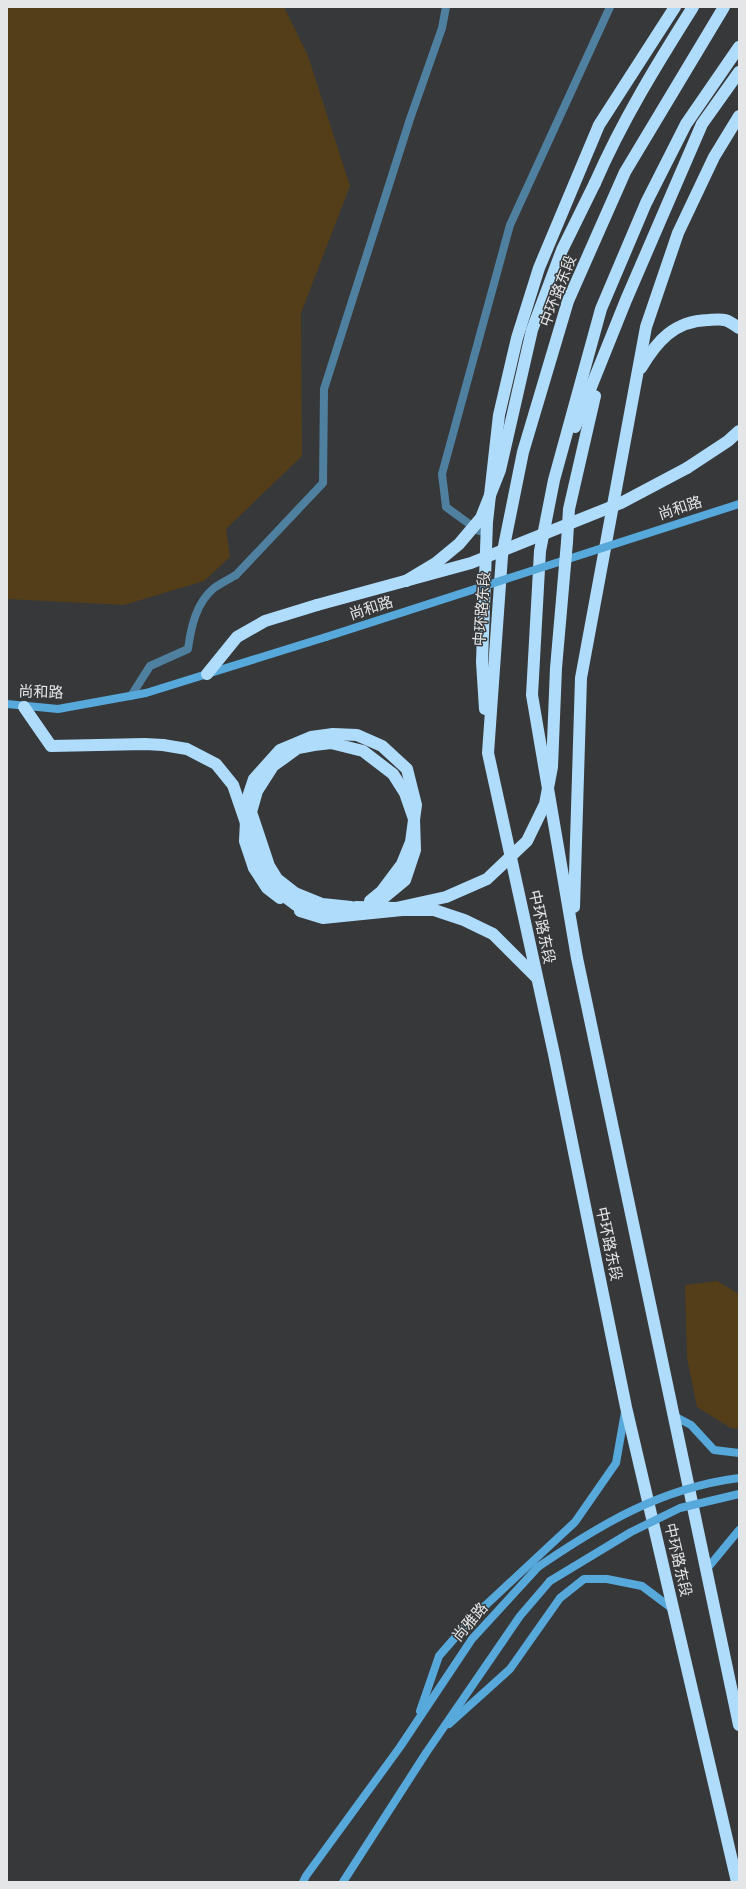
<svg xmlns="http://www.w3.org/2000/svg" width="746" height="1889" viewBox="0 0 746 1889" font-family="Figtree,'Noto Sans SC',sans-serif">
	<rect width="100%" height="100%" fill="#36383a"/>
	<g fill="#543e19">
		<path d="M7,7H284L308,56L350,186L301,313L302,456L226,529L230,557L204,581L124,605L7,599Z"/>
		<path d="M717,1281L739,1294V1429L731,1428L697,1407L687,1358L685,1285Z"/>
	</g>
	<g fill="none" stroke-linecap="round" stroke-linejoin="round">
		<path stroke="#5080a0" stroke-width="8" d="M131,696L150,666L188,649C191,627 196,603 214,588C221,583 229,579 236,575"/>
		<g stroke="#5080a0" stroke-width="8">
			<path d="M487,531H479L446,507L442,474L510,225L610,7"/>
			<path d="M236,575L323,483L324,389L410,119L442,28L446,7"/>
		</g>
		<g stroke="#57a8db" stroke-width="8">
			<path d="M7,704L58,709L146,693L326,637"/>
			<path d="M674,1416L691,1425L714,1450L739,1453"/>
			<path d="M706,1570L739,1530"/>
			<path d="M420,1711L439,1656L473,1617L575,1522L616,1463L625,1412"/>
			<path d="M449,1724L510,1669L560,1598L584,1579H607L642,1586L674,1610"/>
			<path d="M303,1882L306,1876L400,1747L472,1639L538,1567"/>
			<path d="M343,1882L426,1753L520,1616L550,1581"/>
		</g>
		<g stroke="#afdcfb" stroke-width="12">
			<path d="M724,7L625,172L568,301L523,452L502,556L488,753L554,1054L626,1407L737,1882"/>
			<path d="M739,47L686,124L646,203L601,309L554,480L540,551L532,695L577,958L739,1725"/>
			<path d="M595,183C622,121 657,64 693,7"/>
			<path d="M641,368C657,341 674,321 708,320C724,319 725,318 739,328"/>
			<path d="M575,427L626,300L702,124L739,72"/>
			<path d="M687,468L728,441L739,431"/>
			<path d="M567,542L569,509L595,396"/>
			<path d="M207,674L237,637L265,621L317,605"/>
			<path d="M24,707L51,746L145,744L163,745"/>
			<path d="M485,709L482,662L487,522L499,415L517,338L539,268L599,125L675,7"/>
			<path d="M280,898L267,888L254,868L245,841L247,800L254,779L280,750L311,737L333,734L357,735L382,746L407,769L416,805L411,842L402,864L381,892L370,901"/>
			<path d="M351,907L322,904L295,893L277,879L269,866L251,812L257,791L273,766L298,748L314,745L331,743L363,751L393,774L405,793L414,819"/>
			<path d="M574,907L581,678L646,327L678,233L714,157L739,116"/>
			<path d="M300,911L323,918L402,910H434L464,920L493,934L536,977"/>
		</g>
		<g stroke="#57a8db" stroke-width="8">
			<path d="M326,637L739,504"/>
			<path d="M538,1567C601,1524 661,1488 739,1478"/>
			<path d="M550,1581L631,1532L680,1508L739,1494"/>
		</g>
		<g stroke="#afdcfb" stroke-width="12">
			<path d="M406,581L436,563L459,544L481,518L500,470L532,330L562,250L595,183"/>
			<path d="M317,605L471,563L621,503L687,468"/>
			<path d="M163,745L187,749L216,764L233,785L257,855L267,877L276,890L296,905L323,911L357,912L382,899L405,880L415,850L414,819"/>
			<path d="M356,907L396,908L446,897L487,879L527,841L545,804L552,767L556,668L567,542"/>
		</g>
	</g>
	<g text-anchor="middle" stroke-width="3" stroke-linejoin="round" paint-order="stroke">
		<g font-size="15" fill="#e4e6e7" stroke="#36383a">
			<text transform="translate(558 291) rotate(-69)" y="5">中环路东段</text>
			<text transform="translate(680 508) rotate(-18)" y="5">尚和路</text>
			<text transform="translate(371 608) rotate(-18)" y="5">尚和路</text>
			<text transform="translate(482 609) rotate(-86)" y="5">中环路东段</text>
			<text transform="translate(41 692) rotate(2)" y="5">尚和路</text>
			<text transform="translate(542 927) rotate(78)" y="5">中环路东段</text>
			<text transform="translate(609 1244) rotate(78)" y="5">中环路东段</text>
			<text transform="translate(678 1560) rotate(77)" y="5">中环路东段</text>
			<text transform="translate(470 1622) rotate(-50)" y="5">尚雅路</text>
		</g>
	</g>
	<rect width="746" height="1889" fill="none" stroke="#e4e6e7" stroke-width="16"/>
</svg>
